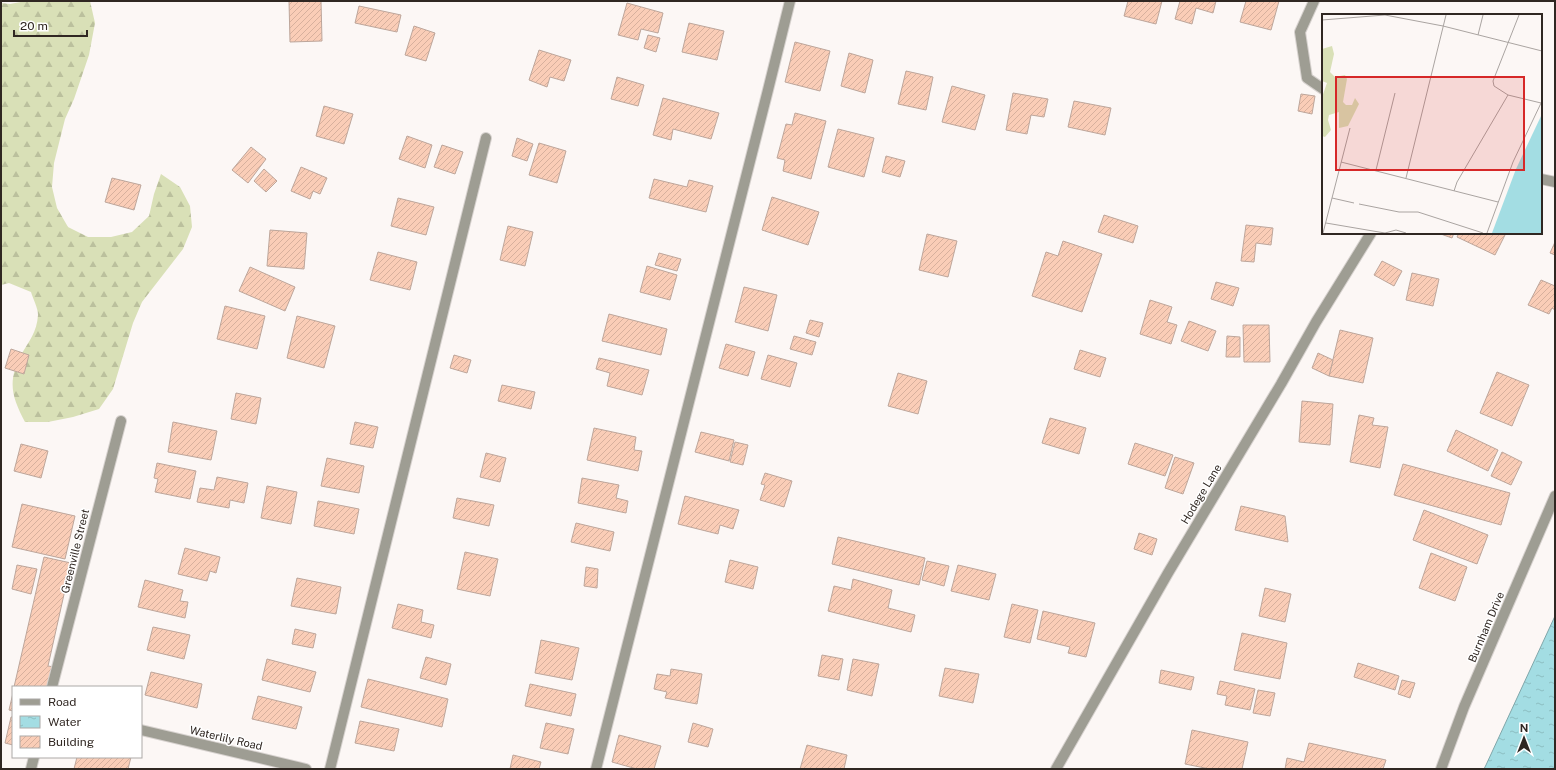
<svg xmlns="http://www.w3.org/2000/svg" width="1556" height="770" viewBox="0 0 1556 770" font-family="'Public Sans',sans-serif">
	<defs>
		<pattern id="forest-firs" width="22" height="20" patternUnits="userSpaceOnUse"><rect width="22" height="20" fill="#d9e0b7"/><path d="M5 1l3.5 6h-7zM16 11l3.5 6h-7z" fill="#bbc09d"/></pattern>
		<pattern id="water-ripples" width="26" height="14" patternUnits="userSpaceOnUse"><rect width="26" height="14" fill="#a3dde3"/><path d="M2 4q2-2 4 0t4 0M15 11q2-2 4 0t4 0" fill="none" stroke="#8dbec2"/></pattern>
		<pattern id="building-hatch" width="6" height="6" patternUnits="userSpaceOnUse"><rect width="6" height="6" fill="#facdb7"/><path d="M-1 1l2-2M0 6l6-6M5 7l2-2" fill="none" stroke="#d7b09d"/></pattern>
	</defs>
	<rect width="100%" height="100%" fill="#fcf7f5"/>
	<path fill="url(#forest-firs)" d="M26,1H90L95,23L89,55L74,99L65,119L54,163L52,187L57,208L68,227L88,237H111L132,232L149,216L154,194L161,174L180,187L190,206L192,227L183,249L142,302L133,323L113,389L99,409L73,417L48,422H25C12,397 7,382 21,355C29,341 37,332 38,315C38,308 33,299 31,292L9,283L1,285V3L10,4Z"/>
	<path fill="url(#water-ripples)" stroke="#80a6a9" d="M1555,616V769H1484L1486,765Z"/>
	<g fill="url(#building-hatch)" stroke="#bda69b">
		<path d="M289,1H321L322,41L290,42Z"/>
		<path d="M1128,1H1162L1156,24L1124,16Z"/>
		<path d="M1180,1H1216L1213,13L1196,8L1192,24L1175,19Z"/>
		<path d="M1246,1H1279L1271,30L1240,22Z"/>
		<path d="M627,3L663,13L658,33L641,29L638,40L618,35Z"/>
		<path d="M359,6L401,15L397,32L355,23Z"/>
		<path d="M689,23L724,31L717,60L682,52Z"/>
		<path d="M414,26L435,33L426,61L405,55Z"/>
		<path d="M648,35L660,38L656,52L644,48Z"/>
		<path d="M795,42L830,51L820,91L785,82Z"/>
		<path d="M539,50L571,60L564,81L550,77L547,87L529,80Z"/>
		<path d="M849,53L873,60L865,93L841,86Z"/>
		<path d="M906,71L933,77L926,110L898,104Z"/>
		<path d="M617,77L644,85L638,106L611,99Z"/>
		<path d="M952,86L985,95L975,130L942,122Z"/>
		<path d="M1013,93L1048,99L1044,117L1031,115L1027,134L1006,130Z"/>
		<path d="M1301,94L1315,96L1312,114L1298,111Z"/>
		<path d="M663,98L719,113L711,139L673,129L671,140L653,135Z"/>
		<path d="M1074,101L1111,108L1105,135L1068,127Z"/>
		<path d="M324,106L353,114L344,144L316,136Z"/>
		<path d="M795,113L826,121L811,179L783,171L785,160L777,158L786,124L792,125Z"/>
		<path d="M838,129L874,138L864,177L828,167Z"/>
		<path d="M407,136L432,145L425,168L399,159Z"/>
		<path d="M517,138L533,144L527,161L512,156Z"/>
		<path d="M539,143L566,151L557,183L529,175Z"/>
		<path d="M442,145L463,152L455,174L434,167Z"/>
		<path d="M251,147L266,159L248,183L232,170Z"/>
		<path d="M886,156L905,161L900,177L882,172Z"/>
		<path d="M301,167L327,178L320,194L313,191L310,199L291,191Z"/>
		<path d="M264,169L277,181L266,192L254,181Z"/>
		<path d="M112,178L141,185L134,210L105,202Z"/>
		<path d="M654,179L687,187L689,180L713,186L706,212L649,198Z"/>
		<path d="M772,197L819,212L808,245L762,230Z"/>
		<path d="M398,198L434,207L426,235L391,226Z"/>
		<path d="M1104,215L1138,226L1133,243L1098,232Z"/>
		<path d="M1246,225L1273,228L1271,245L1256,243L1254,262L1241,261Z"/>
		<path d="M508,226L533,232L525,266L500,260Z"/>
		<path d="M270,230L307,233L304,269L267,266Z"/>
		<path d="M1438,233H1454L1452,238Z"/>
		<path d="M1459,233H1506L1495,255L1457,237Z"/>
		<path d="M927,234L957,241L948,277L919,270Z"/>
		<path d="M1063,241L1102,254L1082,312L1032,296L1046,252L1058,256Z"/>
		<path d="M1555,242V255L1550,253Z"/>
		<path d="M378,252L417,262L410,290L370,280Z"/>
		<path d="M659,253L681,259L677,271L655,265Z"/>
		<path d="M1382,261L1402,271L1394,286L1374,275Z"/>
		<path d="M647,266L677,275L670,300L640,292Z"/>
		<path d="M250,267L295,287L285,311L239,291Z"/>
		<path d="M1412,273L1439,279L1433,306L1406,300Z"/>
		<path d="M1541,280L1555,286V310L1552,308L1549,314L1528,305Z"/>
		<path d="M1216,282L1239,288L1233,306L1211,299Z"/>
		<path d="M744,287L777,295L768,331L735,322Z"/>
		<path d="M1150,300L1172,307L1167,322L1177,325L1171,344L1140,334Z"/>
		<path d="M225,306L265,316L257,349L217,339Z"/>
		<path d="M609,314L667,329L661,355L602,341Z"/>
		<path d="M297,316L335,326L324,368L287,358Z"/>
		<path d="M810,320L823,323L819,337L806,333Z"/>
		<path d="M1189,321L1216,331L1208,351L1181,341Z"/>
		<path d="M1243,325H1269L1270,362H1244Z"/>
		<path d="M1340,330L1373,338L1363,383L1329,376Z"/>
		<path d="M794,336L816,342L812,355L790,349Z"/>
		<path d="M1227,336L1240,337V357H1226Z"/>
		<path d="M726,344L755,352L748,376L719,368Z"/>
		<path d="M11,349L29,355L24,374L5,368Z"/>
		<path d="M1080,350L1106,358L1100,377L1074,369Z"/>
		<path d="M1318,353L1333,360L1329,376L1312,368Z"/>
		<path d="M454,355L471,360L467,373L450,368Z"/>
		<path d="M768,355L797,363L790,387L761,379Z"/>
		<path d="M599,358L649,370L642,395L607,386L610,373L596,369Z"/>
		<path d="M1497,372L1529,385L1512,426L1480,413Z"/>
		<path d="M898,373L927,381L918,414L888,406Z"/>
		<path d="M502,385L535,392L531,409L498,401Z"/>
		<path d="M236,393L261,398L256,424L231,419Z"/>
		<path d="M1302,401L1333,404L1330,445L1299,442Z"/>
		<path d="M1359,415L1374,418L1372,425L1388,427L1380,468L1350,462Z"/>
		<path d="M1050,418L1086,428L1079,454L1042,443Z"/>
		<path d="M173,422L217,431L211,460L168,452Z"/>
		<path d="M355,422L378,427L373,448L350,444Z"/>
		<path d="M594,428L636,437L634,450L642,451L638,471L587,460Z"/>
		<path d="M1456,430L1498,450L1488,471L1447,451Z"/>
		<path d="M701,432L734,440L729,461L695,452Z"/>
		<path d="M735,442L748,445L743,465L730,462Z"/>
		<path d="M1135,443L1173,455L1165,476L1128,464Z"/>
		<path d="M21,444L48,451L41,478L14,471Z"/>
		<path d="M1502,452L1522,462L1511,485L1491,476Z"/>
		<path d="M486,453L506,458L500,482L480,477Z"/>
		<path d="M1175,457L1194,463L1183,494L1165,488Z"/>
		<path d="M327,458L364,466L359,493L321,486Z"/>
		<path d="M157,463L196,471L190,499L155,492L158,479L154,478Z"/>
		<path d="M1403,464L1510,493L1501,525L1394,495Z"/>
		<path d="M765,473L792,481L784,507L760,500L765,485L761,484Z"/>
		<path d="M217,477L248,483L244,503L230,500L229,508L197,502L200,488L214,490Z"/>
		<path d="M582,478L619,485L616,498L628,501L626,513L578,503Z"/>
		<path d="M267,486L297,492L291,524L261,518Z"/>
		<path d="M685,496L739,510L733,529L720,525L718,534L678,524Z"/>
		<path d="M457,498L494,505L489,526L453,518Z"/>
		<path d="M318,501L359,509L354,534L314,526Z"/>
		<path d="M22,504L75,516L65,559L12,547Z"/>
		<path d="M1241,506L1285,516L1288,542L1235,530Z"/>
		<path d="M1424,510L1488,535L1477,564L1413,540Z"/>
		<path d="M576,523L614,532L610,551L571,542Z"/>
		<path d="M1139,533L1157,539L1152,555L1134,549Z"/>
		<path d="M838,537L925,558L919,585L832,564Z"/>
		<path d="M185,548L220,557L216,573L210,571L207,581L178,574Z"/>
		<path d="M465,552L498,559L490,596L457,589Z"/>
		<path d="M1431,553L1467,567L1455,601L1419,588Z"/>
		<path d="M44,557L71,563L48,666L60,668L55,687H14Z"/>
		<path d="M730,560L758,567L753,589L725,582Z"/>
		<path d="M927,561L949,566L944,586L922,580Z"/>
		<path d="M17,565L37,569L31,594L12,589Z"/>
		<path d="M958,565L996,574L989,600L951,591Z"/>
		<path d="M586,567L598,569L597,588L584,586Z"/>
		<path d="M297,578L341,587L336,614L291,606Z"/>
		<path d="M853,579L892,590L888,608L915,615L911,632L828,611L834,586L851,590Z"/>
		<path d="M145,580L183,590L180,601L188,602L185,618L138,607Z"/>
		<path d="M1265,588L1291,594L1285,622L1259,616Z"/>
		<path d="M398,604L423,610L421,622L434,625L431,638L392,628Z"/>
		<path d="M1012,604L1038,610L1030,643L1004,637Z"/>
		<path d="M1043,611L1095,623L1086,657L1068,653L1070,647L1037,639Z"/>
		<path d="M153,627L190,635L184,659L147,650Z"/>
		<path d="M295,629L316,634L313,648L292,644Z"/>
		<path d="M1242,633L1287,643L1280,679L1234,670Z"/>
		<path d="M541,640L579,648L572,680L535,673Z"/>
		<path d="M822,655L843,659L839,680L818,676Z"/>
		<path d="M426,657L451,664L446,685L420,678Z"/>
		<path d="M267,659L316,672L310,692L262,680Z"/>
		<path d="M853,659L879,664L872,696L847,690Z"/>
		<path d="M1358,663L1399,676L1395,690L1354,677Z"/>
		<path d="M945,668L979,674L973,703L939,696Z"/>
		<path d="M671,669L702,674L697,704L665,698L667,692L654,689L657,674L670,676Z"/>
		<path d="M1161,670L1194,677L1191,690L1159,683Z"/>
		<path d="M151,672L202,684L197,708L145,695Z"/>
		<path d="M368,679L448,699L442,727L361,707Z"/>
		<path d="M1402,680L1415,683L1410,698L1398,694Z"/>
		<path d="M1220,681L1255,689L1250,710L1225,705L1227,696L1217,694Z"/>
		<path d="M530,684L576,694L571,716L525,706Z"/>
		<path d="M1258,690L1275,693L1270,716L1253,713Z"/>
		<path d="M13,693V711L9,710Z"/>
		<path d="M258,696L302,707L296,729L252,719Z"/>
		<path d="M11,717H13V745L5,743Z"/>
		<path d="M360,721L399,729L394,751L355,743Z"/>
		<path d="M546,723L574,729L568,754L540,748Z"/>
		<path d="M693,723L713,729L708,747L688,742Z"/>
		<path d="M1192,730L1248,742L1242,769H1210L1185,764Z"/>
		<path d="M619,735L661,746L654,769H637L612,762Z"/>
		<path d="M1309,743L1386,760L1383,769H1285L1287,758L1304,762Z"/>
		<path d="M807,745L847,755L844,769H800Z"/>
		<path d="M513,755L541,762L539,769H510Z"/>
		<path d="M77,757H131L128,769H74Z"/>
	</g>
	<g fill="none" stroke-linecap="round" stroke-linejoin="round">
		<g stroke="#d7d2cf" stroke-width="12">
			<g id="minor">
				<path d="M1314,1L1300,32L1307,78L1323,89"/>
				<path d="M1541,179L1555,182"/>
				<path d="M52,687L121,421"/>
				<path d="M141,730L306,769"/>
				<path d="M31,769L34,757"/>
				<path d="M330,769L486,138"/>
				<path d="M596,769L768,90L790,1"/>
				<path d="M1056,769L1168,573L1281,384L1316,322L1371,233"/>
			</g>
		</g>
		<g stroke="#d7d2cf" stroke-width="12">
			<path id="tertiary" d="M1441,769L1464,707L1555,496"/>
		</g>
		<use href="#minor" stroke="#9e9d93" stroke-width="10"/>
		<use href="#tertiary" stroke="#9e9d93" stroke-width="10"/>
	</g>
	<g text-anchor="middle" stroke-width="3" stroke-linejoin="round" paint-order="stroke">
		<g font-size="11" fill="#302722" stroke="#fff">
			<text transform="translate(1201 494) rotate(-59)" y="4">Hodege Lane</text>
			<text transform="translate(75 551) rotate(-76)" y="4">Greenville Street</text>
			<text transform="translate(1486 627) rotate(-67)" y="4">Burnham Drive</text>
			<text transform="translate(226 738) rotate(13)" y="4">Waterlily Road</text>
		</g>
	</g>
	<g transform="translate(1322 14)">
		<rect width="220" height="220" fill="#fcf7f5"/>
		<path d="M10,32L12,40L8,58L13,63L23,61L25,65L21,88L24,91H30L33,84L37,90L26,112L17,114V98L7,101L6,106L9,116L3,123L0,122V83L5,69L0,67V35Z" fill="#d9e0b7"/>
		<path d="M220,100V219H170L194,155Z" fill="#a3dde3"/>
		<path fill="none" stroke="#aaa4a1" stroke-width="1" d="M197,1L171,67L172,72L186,81L219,89M0,6L63,1L121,12L220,37M156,21L161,1M19,148L176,188M54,156L73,79M84,164L124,1M132,177L135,168L186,81M10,184L32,189M37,190L77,198H96L161,219M4,209L51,217L63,219L74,216L84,219M1,219L28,114M165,219L191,148L220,87"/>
		<path fill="#d62828" fill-opacity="0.15" stroke="#d62828" stroke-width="2" d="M14,63H202V156H14Z"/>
		<rect width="220" height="220" fill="none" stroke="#302722" stroke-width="2"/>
	</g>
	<rect width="1556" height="770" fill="none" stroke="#302722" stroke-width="4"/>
	<rect x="12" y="686" width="130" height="72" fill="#ffffff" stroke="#aca9a7"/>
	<rect x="20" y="699" width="20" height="6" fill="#9e9d93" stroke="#aca9a7"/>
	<text x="48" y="706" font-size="12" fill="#302722">Road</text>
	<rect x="20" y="716" width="20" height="12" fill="url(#water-ripples)" stroke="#aca9a7"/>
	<text x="48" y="726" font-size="12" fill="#302722">Water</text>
	<rect x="20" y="736" width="20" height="12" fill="url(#building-hatch)" stroke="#aca9a7"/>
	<text x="48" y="746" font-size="12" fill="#302722">Building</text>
	<g transform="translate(1524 738)" stroke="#ffffff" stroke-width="3" paint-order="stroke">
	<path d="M0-3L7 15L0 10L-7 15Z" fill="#302722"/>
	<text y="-6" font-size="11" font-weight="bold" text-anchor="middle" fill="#302722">N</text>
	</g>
	<path d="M14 30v6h73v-6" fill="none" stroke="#302722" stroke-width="2"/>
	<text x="20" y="30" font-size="12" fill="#302722" stroke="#ffffff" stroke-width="3" paint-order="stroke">20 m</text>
</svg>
